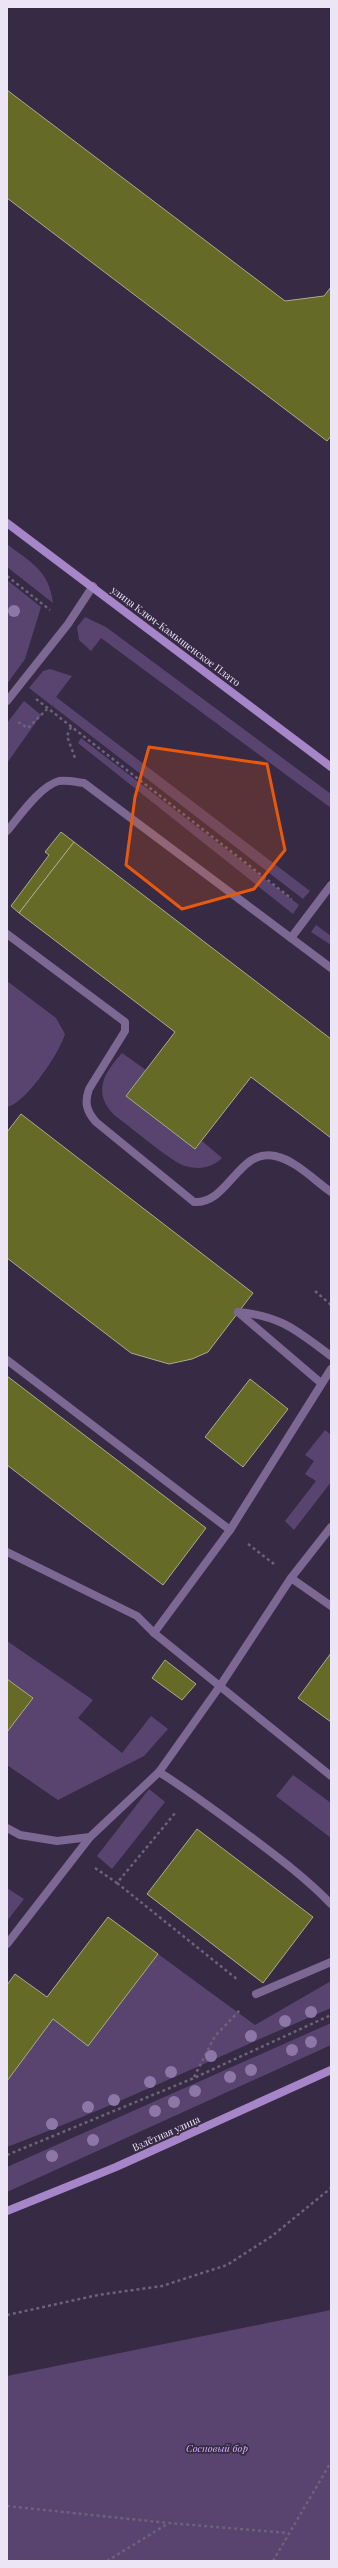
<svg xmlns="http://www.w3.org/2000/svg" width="338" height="2568" viewBox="0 0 338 2568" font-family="'Playfair Display',serif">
	<rect width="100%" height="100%" fill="#362a44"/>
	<g fill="#59446f">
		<path d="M7,544C31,563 49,570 53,603L7,567Z"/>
		<path d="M7,580L41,607L25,659L7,684Z"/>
		<path d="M85,617L106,627L331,794V808L101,638L91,651L79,640L77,627Z"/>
		<path d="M50,669L72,676L56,697L310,891L303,899L29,688L43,671Z"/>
		<path d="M24,701L41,715L7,763V723Z"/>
		<path d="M81,738L299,905L293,914L78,743Z"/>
		<path d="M316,925L331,936V945L311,932Z"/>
		<path d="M7,981L56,1018L65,1034C60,1052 26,1103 7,1107Z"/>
		<path d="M122,1053L146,1070L126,1096L195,1149L202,1141L222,1158C211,1168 200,1170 185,1166C173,1163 127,1124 114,1115C92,1092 104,1073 122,1053Z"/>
		<path d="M325,1430L331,1435V1482L294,1530L285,1521L316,1481L305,1474L314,1461L305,1455Z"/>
		<path d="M7,1641L93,1700L78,1718L122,1753L151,1716L168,1729L144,1756L58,1800L7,1765V1732L32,1698L7,1679Z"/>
		<path d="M293,1775L331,1803V1838L276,1796Z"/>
		<path d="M149,1789L165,1802L112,1869L97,1856Z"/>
		<path d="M7,1888L24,1899L7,1921Z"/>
		<path d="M158,1954L255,2025L331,1981V2008C223,2054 117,2105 7,2147V2081L53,2019L88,2046Z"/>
		<path d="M331,2023V2045L7,2192V2167Z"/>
		<path d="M331,2310V2561H7V2376Z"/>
	</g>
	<g fill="#656a27" stroke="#a8ad8a">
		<path d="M7,90L285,301L324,296L331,287V436L327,441L7,198Z"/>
		<path d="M61,832L74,842L19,913L11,906L49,855L45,852Z"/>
		<path d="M74,842L331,1039V1138L251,1077L195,1149L126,1096L175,1032L19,913Z"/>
		<path d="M21,1114L253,1293L208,1352L192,1359L169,1364L131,1353L7,1258V1132Z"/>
		<path d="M7,1376L206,1528L163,1585L7,1465Z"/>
		<path d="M250,1379L288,1409L243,1467L205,1437Z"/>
		<path d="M331,1653V1722L298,1698Z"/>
		<path d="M165,1660L196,1684L182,1700L152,1678Z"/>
		<path d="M7,1679L33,1698L7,1732Z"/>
		<path d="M197,1829L313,1917L263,1983L147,1894Z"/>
		<path d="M108,1917L158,1954L88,2046L53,2019L7,2081V1985L15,1974L47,1997Z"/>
	</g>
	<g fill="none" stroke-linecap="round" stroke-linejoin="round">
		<g stroke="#6d6279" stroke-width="2.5" stroke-dasharray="3 3" stroke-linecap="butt">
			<path d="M7,576L50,610"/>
			<path d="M36,699L292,899"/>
			<path d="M18,722L28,728L47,709"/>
			<path d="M71,727L67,736L75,758"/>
			<path d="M315,1291L331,1305"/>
			<path d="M248,1544L274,1564"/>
			<path d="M95,1868L117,1883L176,1812"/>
			<path d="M117,1883L238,1980"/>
			<path d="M194,2077L215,2036L240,2010"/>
			<path d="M7,2155L194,2078L331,2015"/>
			<path d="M7,2315L98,2295L162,2286L227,2265L272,2236L331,2188"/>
			<path d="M7,2506L168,2523"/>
			<path d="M107,2561L169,2523L288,2533"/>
			<path d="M273,2561L331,2462"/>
		</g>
		<g stroke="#7c6892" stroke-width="8">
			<path d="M7,701L68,624L93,586"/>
			<path d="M7,831C19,817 40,786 59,781C67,780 76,782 84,783L331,968"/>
			<path d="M7,934L125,1022V1031L89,1089C84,1103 87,1112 96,1122L194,1202C229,1204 238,1148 275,1156C295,1160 314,1180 331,1192"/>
			<path d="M291,938L331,885"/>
			<path d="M238,1312L321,1383"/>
			<path d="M238,1312C282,1316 297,1331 331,1356"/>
			<path d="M7,1360L230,1530"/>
			<path d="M7,1552L137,1616L154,1633L331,1776"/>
			<path d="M291,1578L331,1606"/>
			<path d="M154,1633L230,1530L331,1369"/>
			<path d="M159,1772C191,1792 221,1815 251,1837C279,1858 307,1879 331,1904"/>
			<path d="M7,1828L20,1835L57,1841L90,1837L159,1772L220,1686L291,1578L331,1527"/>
			<path d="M7,1944L90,1837"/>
			<path d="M256,1994L331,1962"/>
		</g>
		<g stroke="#a686c9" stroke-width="8">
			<path d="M7,523L331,767"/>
			<path d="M7,2211L116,2167L331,2070"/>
		</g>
	</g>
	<g fill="#8d77a7">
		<circle cx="14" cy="611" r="6"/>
		<circle cx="311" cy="2012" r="6"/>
		<circle cx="285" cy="2021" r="6"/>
		<circle cx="251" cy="2036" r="6"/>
		<circle cx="311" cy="2042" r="6"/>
		<circle cx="292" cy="2050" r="6"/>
		<circle cx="211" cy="2056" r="6"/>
		<circle cx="251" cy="2070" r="6"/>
		<circle cx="171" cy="2072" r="6"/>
		<circle cx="230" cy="2077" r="6"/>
		<circle cx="150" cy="2082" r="6"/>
		<circle cx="195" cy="2091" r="6"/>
		<circle cx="114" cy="2100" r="6"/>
		<circle cx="174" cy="2102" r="6"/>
		<circle cx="88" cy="2107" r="6"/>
		<circle cx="155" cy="2111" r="6"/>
		<circle cx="52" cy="2124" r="6"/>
		<circle cx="93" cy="2140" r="6"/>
		<circle cx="52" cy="2156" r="6"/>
	</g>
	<path fill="#e8590c" fill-opacity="0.2" stroke="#e8590c" stroke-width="3" stroke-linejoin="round" d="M149,747L267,764L285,850L254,889L182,909L126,865L135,797Z"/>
	<g text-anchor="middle" stroke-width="3.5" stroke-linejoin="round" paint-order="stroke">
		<g font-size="10" fill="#ece5f6" stroke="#362a44">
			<text transform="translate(176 636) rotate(37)" y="4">улица Ключ-Камышенское Плато</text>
			<text transform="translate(166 2133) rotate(-24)" y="4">Взлётная улица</text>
		</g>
		<g font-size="10" font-style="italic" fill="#d5b6f8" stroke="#362a44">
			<text x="217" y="2452">Сосновый бор</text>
		</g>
	</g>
	<rect width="338" height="2568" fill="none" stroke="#ece5f6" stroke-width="16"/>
</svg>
